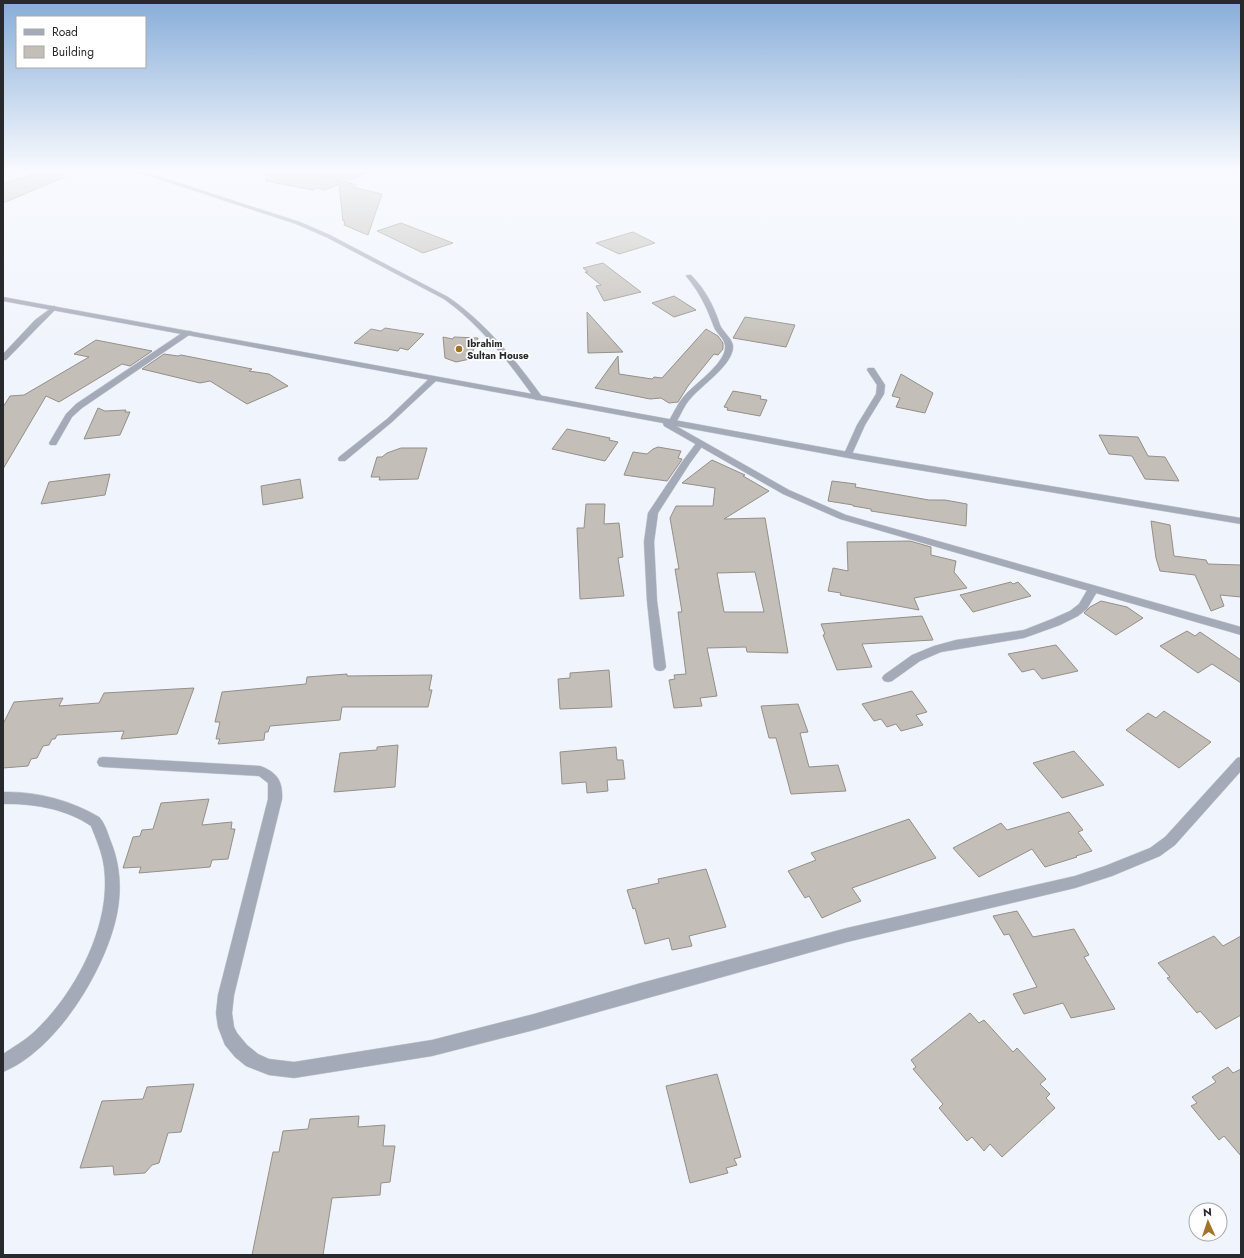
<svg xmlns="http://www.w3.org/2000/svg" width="1244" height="1258" viewBox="0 0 1244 1258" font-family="Jost,sans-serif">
	<rect width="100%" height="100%" fill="#f0f4fc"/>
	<g fill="#c3beb7" stroke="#948f89" fill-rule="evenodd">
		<path d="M41,172H63L65,177L3,203V183Z"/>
		<path d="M267,172H311L353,187L382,194L368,235L344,225L345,221H343L339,184L325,190L317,188L313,190L266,181Z"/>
		<path d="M327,172H366V173L349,180Z"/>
		<path d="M401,223L453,243L423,253L377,231Z"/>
		<path d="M633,232L655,243L619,254L596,243Z"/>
		<path d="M603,263L641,292L604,301L596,286L601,285L585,272H588L583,268Z"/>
		<path d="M674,296L696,310L674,317L652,303Z"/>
		<path d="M587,312L623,352L588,353Z"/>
		<path d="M745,317L795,325L786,347L733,338Z"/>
		<path d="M385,328L424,334L408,350L400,348L398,351L354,343L371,329L381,331Z"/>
		<path d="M706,329L718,336L723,343V349L718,355L714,354L688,386L678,402L669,403L661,398L650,399L595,388L618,356L619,374L652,379L654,377L662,378Z"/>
		<path d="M443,337L453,339L454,337L478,338L470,359L456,362L445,358Z"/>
		<path d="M96,340L152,351L130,366L122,364L59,402L46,396L3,469V407L10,396L24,395L89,357L74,354Z"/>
		<path d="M164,354L178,356L181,355L252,369L249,371L269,374L288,386L247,404L210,381L200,383L142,369Z"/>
		<path d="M901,374L933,393L925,413L896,407L900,398L892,396Z"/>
		<path d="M733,391L761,396L760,399L767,400L760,416L727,410L728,408L724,407Z"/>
		<path d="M98,408L105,411L126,410L125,412H130L120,435L84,439Z"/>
		<path d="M567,429L610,438L609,440L618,442L605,461L552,449Z"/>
		<path d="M1099,435L1138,437L1148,456L1165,457L1179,481L1145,479L1132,456L1109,454Z"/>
		<path d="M658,447L681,451L678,458L682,459L681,461L667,481L624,475L633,452L647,454L653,449Z"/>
		<path d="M401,448H427L418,479L379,480L380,477H371L377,457H382L387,453Z"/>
		<path d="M712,460L745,475L743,476L769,491L724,519L765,518L788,653L747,652L746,647L707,648L717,696L700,698L702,706L674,708L669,680L675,679L674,675L686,674L678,612H682L675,569H679L670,518L676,506H713L715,488L682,483ZM755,572L764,612H724L717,573Z"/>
		<path d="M110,474L105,495L41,504L49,482Z"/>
		<path d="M300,479L303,498L263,505L261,486Z"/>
		<path d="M832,481L856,484L855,487L929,500H945L967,504L966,526L871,511V509L853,506V505L828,501Z"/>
		<path d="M586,504H605L604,524L619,523L623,557L618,558L624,596L580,599L577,528H584Z"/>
		<path d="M1151,521L1170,525L1174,556L1206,560L1208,564L1241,565V597L1220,595L1224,606L1211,611L1195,575L1160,571L1156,558Z"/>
		<path d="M910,541L931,547V555L956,561L954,572L967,588L914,598L919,610L840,595L841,593L828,591L833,568L848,571L847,542Z"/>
		<path d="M1011,582L1013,584L1018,582L1031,596L973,612L960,595Z"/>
		<path d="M1101,601L1127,607L1143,618L1116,635L1084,613L1090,607Z"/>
		<path d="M922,616L933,640L862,644L872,667L837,670L823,635L825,634L821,624Z"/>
		<path d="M1187,631L1195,636L1200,632L1241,660V683L1212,664L1198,673L1160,646Z"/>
		<path d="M1056,645L1078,671L1042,679L1034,669L1022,672L1008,654Z"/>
		<path d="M609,670L612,707L560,709L558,679L570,678V673Z"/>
		<path d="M347,674V676L432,675L429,690H432L428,707H342L340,720L270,726L268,732H265L264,740L218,744L220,739H216L220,722H215L222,692L306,684L307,677Z"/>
		<path d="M194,688L177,734L121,739L124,731L57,735L55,739H52L49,745L43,746L37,758L31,759L28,766L3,768V724L14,702L63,698L59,706L99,703L104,693Z"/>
		<path d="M912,691L927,712L916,715L923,725L901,731L896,724L887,727L881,719L874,721L862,704Z"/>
		<path d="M798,704L808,732L800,733L809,767L838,765L846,791L791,794L776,738H769L761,706Z"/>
		<path d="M1164,711L1211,742L1179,768L1126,730L1148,713L1156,718Z"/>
		<path d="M398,745L395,787L334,792L340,753L377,750V747Z"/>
		<path d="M616,747L617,760H623L625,779L607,780L608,791L587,793L586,782L562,784L560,752Z"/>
		<path d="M1074,751L1104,785L1062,798L1033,763Z"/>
		<path d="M209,799L202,825L232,822L231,829H235L228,859L212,860L210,867L139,873L141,867L123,868L133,837L140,836L142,830L153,829L161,803Z"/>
		<path d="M1069,812L1083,830L1078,832L1092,851L1076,856L1077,857L1045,867L1032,849L979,877L953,848L1001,823L1007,830Z"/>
		<path d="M909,819L936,858L852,888L861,901L842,909L822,918L809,896L805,898L788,871L816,860L811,853Z"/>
		<path d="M706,869L726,927L689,936L692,946L672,950L669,938L645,944L635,908L633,909L627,890L659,883L658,879Z"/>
		<path d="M1017,911L1033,937L1074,929L1089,955L1084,957L1115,1009L1071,1018L1063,1003L1024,1014L1013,994L1037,987L1009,934L1004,935L993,916Z"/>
		<path d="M1214,936L1223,946L1241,936V1015L1216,1029L1200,1011L1197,1013L1167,978L1170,977L1158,963Z"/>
		<path d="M970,1013L979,1023L984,1020L1013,1052L1017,1048L1046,1079L1040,1084L1050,1094L1046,1098L1055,1108L1002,1157L990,1144L984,1151L972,1137L967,1141L939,1108L943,1104L913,1069L916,1067L911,1060Z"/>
		<path d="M1228,1067L1233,1073L1241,1069V1156L1224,1136L1219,1140L1191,1106L1197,1103L1192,1097L1216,1082L1212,1077Z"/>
		<path d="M717,1074L741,1157L734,1159L737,1165L726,1168L728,1173L690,1183L666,1086Z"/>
		<path d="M194,1084L181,1132L168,1133L159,1163L152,1165L145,1173L114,1175L113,1166L80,1168L102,1101L143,1099L147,1087Z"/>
		<path d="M359,1116L358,1127L385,1125L383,1146H395L390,1182L381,1183L380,1195L332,1198L323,1255H252L273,1152H279L283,1131L308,1129L310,1119Z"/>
	</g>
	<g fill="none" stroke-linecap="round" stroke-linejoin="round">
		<g stroke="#cccfd7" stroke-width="1">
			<path id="service" d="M3,792C36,791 70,800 99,817C105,823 108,834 111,842C120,864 122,889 117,914C106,969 57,1050 3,1072V1054C13,1047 24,1041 33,1033C75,994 112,925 104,867C102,852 96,839 91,826C67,809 32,803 3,804Z"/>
		</g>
		<g stroke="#cccfd7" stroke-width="1">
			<g id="minor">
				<path d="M137,172H145L300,222L330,235L448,297C484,321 518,363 543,398L542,400H536C510,364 481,325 444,299L326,237L296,224Z"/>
				<path d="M312,172H321L358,185L353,186Z"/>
				<path d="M687,275H691C705,289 714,306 720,325C723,332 732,338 733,346C734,364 702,385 691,398C684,405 681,415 675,424L672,425L668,422C674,413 678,402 686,394C696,383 728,361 725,345C724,338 716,333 714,327C706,306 700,293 686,276Z"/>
				<path d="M54,306L56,307V309L41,324L6,360H3V354L35,320Z"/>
				<path d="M185,331H191L192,333L82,408L72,417L56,445H50L49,443L66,414L76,404Z"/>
				<path d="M868,368H874L885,385L884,394L865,425L852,454L848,457L844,454L857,425L876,394L877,385L867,370Z"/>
				<path d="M431,377H434L438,379L392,422L345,461H339L338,459L339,457L387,419Z"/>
				<path d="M700,441L704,444L690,463L658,513L654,542L657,601L666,667L664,670L660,671L656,670L654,667L647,601L644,542L648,513L682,462L697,442Z"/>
				<path d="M1093,586L1097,587L1098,590L1087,609L1078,616L1060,625L1024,638L941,652L920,661L892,681L888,682L884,681L882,678L884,675L912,655L934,646L956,640L1024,630L1052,619L1070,611L1079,604L1089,587Z"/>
				<path d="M103,757L260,766C277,772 283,781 282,799L234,995L232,1013L234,1027L237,1033L247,1045L258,1054L269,1059L294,1062L432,1040L534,1014L641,983L847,928L1075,876L1105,866L1150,848L1165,837L1237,758L1241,757V771L1175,845L1160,856L1112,876L1075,888L847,942L534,1030L432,1056L294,1078L269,1075L246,1066L235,1057L225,1045L218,1027L216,1013L218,995L268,799V783L259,776L103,767L99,766L97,762L99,758Z"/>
			</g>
		</g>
		<g stroke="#cccfd7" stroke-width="1">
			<path id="tertiary" d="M3,297L859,454L1241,518V524L859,460L676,426L789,490L846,515L1241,627V635L840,519L783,494L664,426L663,423L3,301Z"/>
		</g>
		<use href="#service" fill="#a4aab8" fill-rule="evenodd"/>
		<use href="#minor" fill="#a4aab8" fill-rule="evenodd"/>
		<use href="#tertiary" fill="#a4aab8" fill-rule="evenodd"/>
	</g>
	<linearGradient id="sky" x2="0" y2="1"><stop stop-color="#87add9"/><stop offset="0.49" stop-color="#f8fafe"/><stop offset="1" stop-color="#f8fafe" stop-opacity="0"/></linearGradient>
	<rect width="1244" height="348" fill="url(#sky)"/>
	<circle fill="#a27326" stroke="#fff" stroke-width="1.5" cx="459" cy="349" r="4"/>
	<g text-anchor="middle" stroke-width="3.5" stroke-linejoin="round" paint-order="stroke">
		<g font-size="10" font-weight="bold" fill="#28292c" stroke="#fff" text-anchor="start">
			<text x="467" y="347">Ibrahim<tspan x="467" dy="12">Sultan House</tspan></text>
		</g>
	</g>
	<rect width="1244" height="1258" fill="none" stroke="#28292c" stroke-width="8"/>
	<rect x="16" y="16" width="130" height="52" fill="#ffffff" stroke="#a9a9ab"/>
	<rect x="24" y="29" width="20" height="6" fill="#a4aab8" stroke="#a9a9ab"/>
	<text x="52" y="36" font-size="12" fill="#28292c">Road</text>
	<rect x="24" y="46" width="20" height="12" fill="#c3beb7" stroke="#a9a9ab"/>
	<text x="52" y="56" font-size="12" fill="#28292c">Building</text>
	<g transform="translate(1208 1222) rotate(357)"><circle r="19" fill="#ffffff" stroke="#a9a9ab"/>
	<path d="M0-3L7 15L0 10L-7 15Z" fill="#a27326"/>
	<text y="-6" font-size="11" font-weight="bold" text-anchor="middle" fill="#28292c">N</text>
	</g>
</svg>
